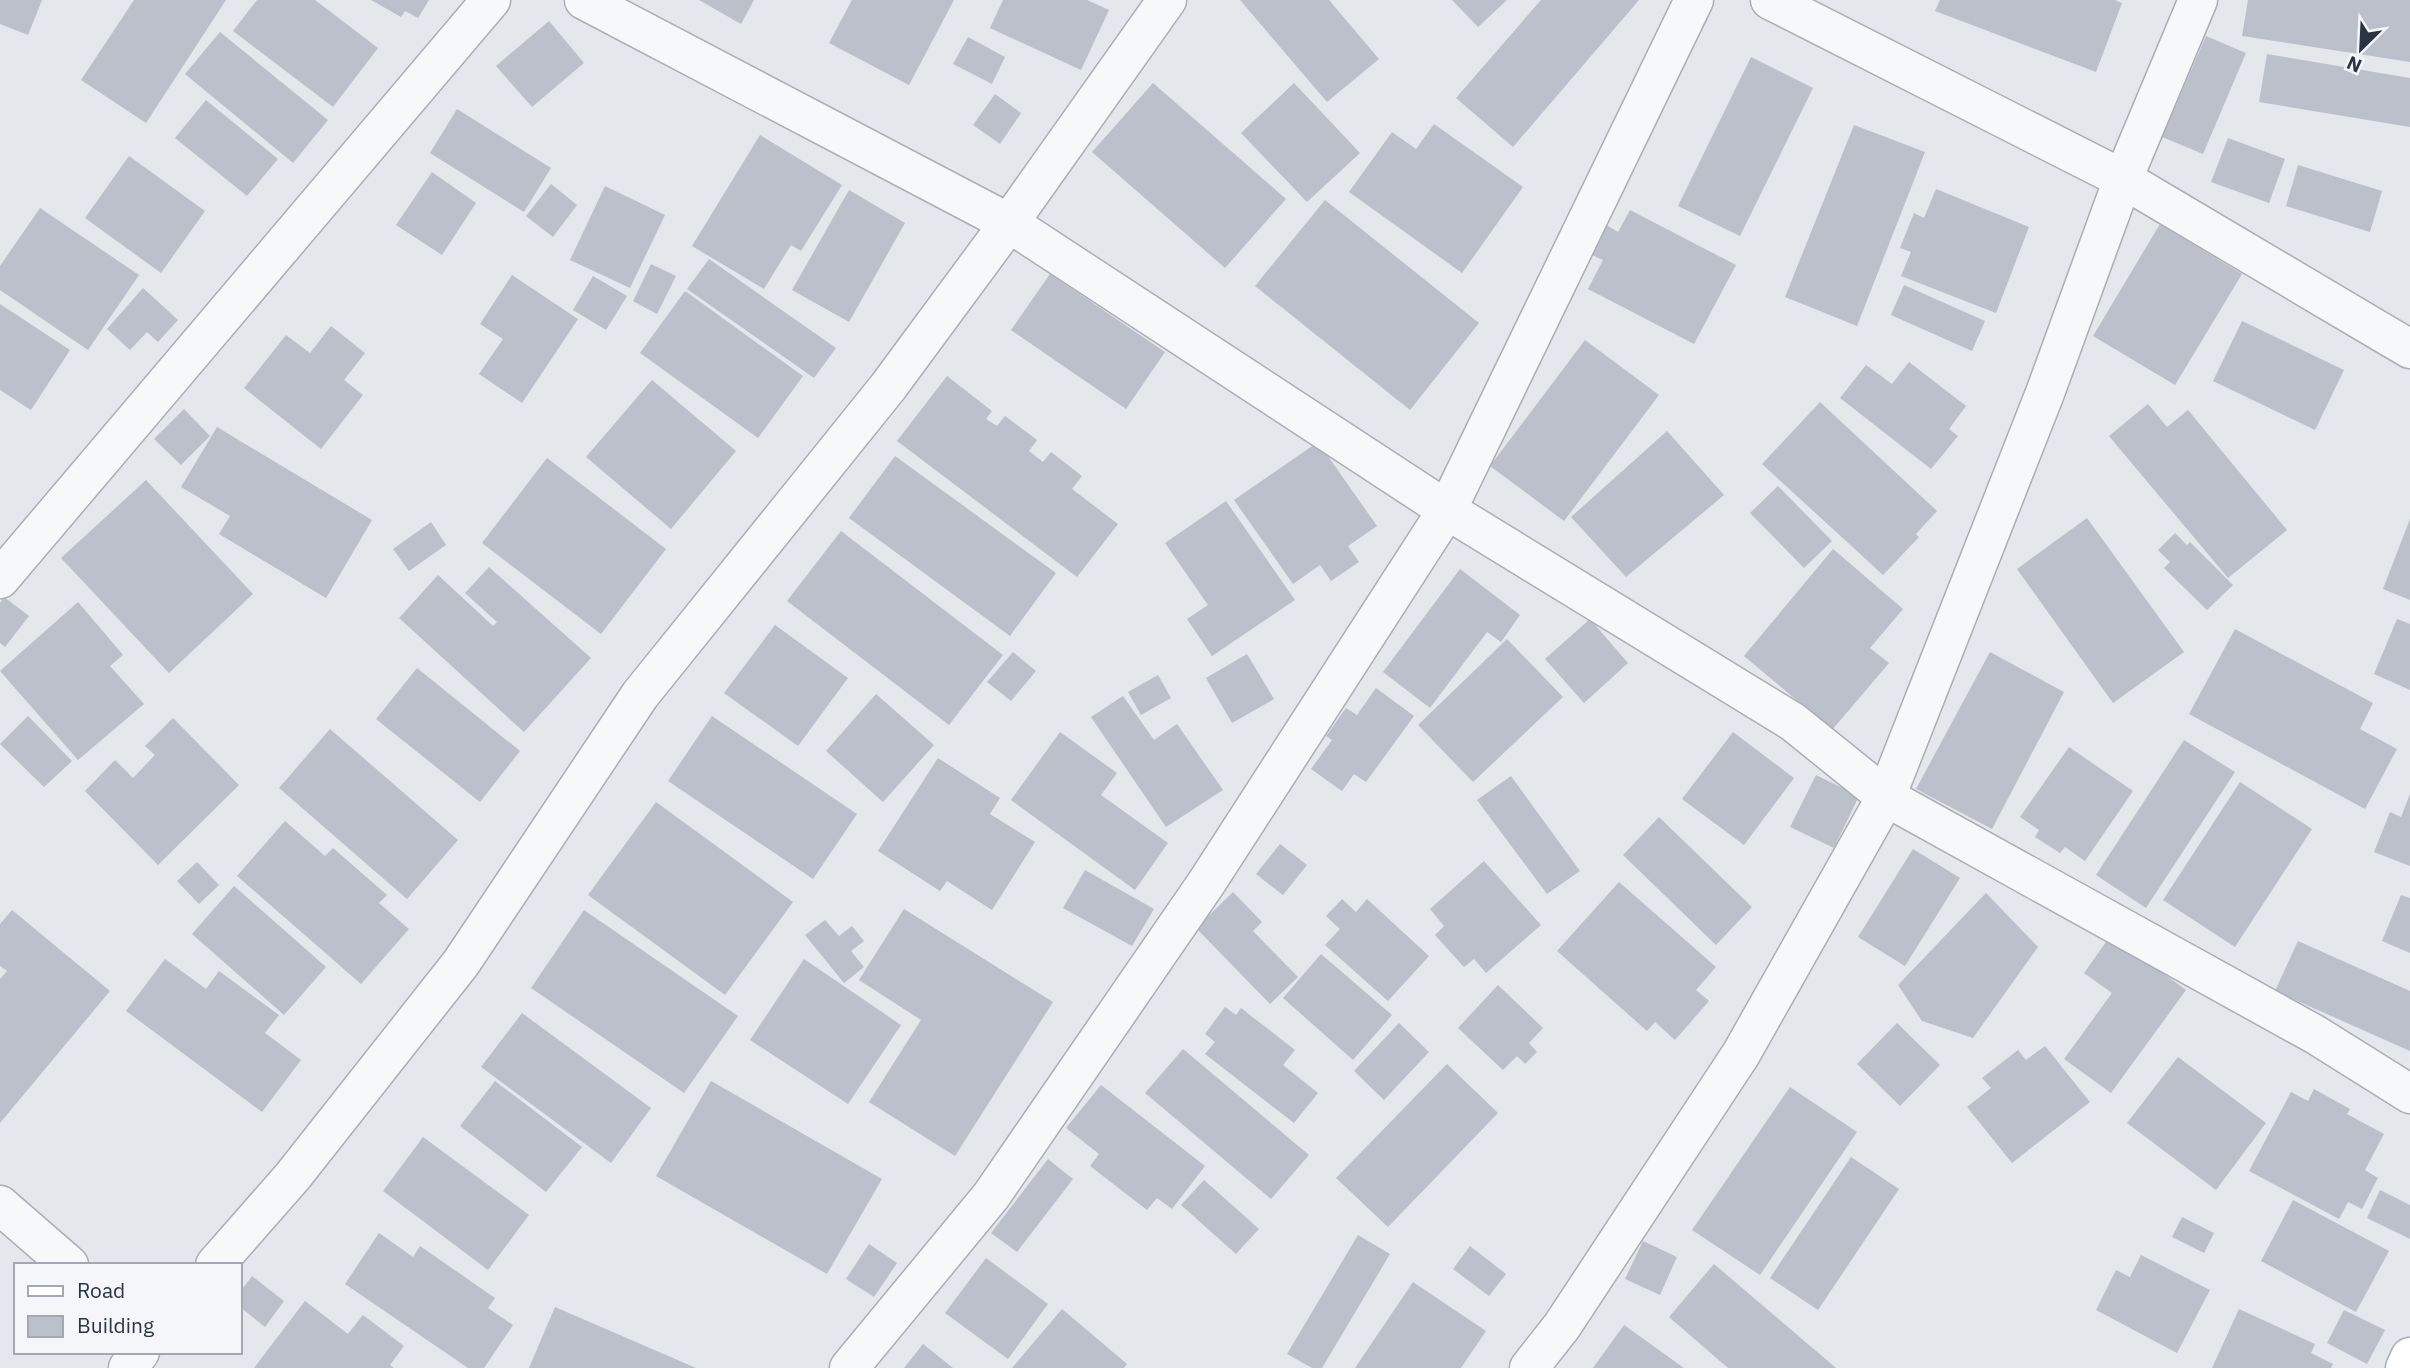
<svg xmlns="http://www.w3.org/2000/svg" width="2410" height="1368" viewBox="0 0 2410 1368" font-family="'IBM Plex Sans',sans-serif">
	<rect width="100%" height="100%" fill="#e4e7ec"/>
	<g fill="#bbc0ca">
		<path d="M0,0H42L28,35L0,24Z"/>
		<path d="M134,0H226L146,123L81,80Z"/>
		<path d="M257,0H315L378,48L333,107L233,31Z"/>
		<path d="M371,0H429L418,18L405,11L401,17Z"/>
		<path d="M699,0H754L741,24Z"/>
		<path d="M852,0H954L909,85L829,43Z"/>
		<path d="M1003,0H1087L1109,10L1081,70L990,28Z"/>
		<path d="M1240,0H1329L1379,59L1327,102Z"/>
		<path d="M1452,0H1507L1478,27Z"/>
		<path d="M1541,0H1639L1513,147L1456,98Z"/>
		<path d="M1940,0H2115L2122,3L2096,72L1935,11Z"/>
		<path d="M2248,0H2410V62L2242,36Z"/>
		<path d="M549,21L584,63L532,107L496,66Z"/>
		<path d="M220,32L328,120L293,163L185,74Z"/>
		<path d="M2206,36L2246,53L2203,154L2162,137Z"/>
		<path d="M968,37L1005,57L992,84L953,64Z"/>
		<path d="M2267,54L2410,78V127L2259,102Z"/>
		<path d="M1751,57L1813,88L1740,236L1678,206Z"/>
		<path d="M1153,83L1286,199L1225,268L1092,152Z"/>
		<path d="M1294,83L1360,153L1307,202L1241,133Z"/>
		<path d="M995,94L1021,113L1000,144L973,125Z"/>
		<path d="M206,100L278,159L247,196L175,138Z"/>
		<path d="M457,109L551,168L524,212L430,153Z"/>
		<path d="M1434,124L1523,187L1462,273L1349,192L1392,132L1416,149Z"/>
		<path d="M1854,125L1925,152L1857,326L1785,297Z"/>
		<path d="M760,135L842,185L801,251L791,245L764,289L692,246Z"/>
		<path d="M2228,138L2285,159L2269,203L2211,182Z"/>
		<path d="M129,156L205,211L161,273L85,218Z"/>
		<path d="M2298,165L2382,191L2370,232L2286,206Z"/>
		<path d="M432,172L476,203L442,255L396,225Z"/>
		<path d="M551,184L577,205L553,237L526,216Z"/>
		<path d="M605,186L665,215L630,288L570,260Z"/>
		<path d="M1936,189L2029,227L1996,313L1901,276L1911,252L1900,248L1914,213L1924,218Z"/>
		<path d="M849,190L905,223L849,322L792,290Z"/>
		<path d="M1325,200L1479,323L1410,410L1255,286Z"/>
		<path d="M40,208L139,275L88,350L0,290V266Z"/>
		<path d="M1630,210L1736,265L1694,344L1588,289L1603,260L1588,253L1603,223L1618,232Z"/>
		<path d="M2160,224L2242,274L2175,385L2093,336Z"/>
		<path d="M709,259L836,348L814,378L687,289Z"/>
		<path d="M651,264L676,276L657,314L633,301Z"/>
		<path d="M1050,274L1165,352L1126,409L1011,330Z"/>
		<path d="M512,275L578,319L522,403L479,374L503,339L480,324Z"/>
		<path d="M593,276L627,296L606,330L573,310Z"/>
		<path d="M1904,285L1985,321L1972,351L1891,315Z"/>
		<path d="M143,288L178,320L158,342L147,332L130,350L107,329Z"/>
		<path d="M685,291L803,376L758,438L640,353Z"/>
		<path d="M0,304L70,350L31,410L0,390Z"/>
		<path d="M2242,321L2344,370L2315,430L2213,381Z"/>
		<path d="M331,326L365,353L344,380L363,395L321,449L244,388L286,335L310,353Z"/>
		<path d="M1585,340L1659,395L1564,521L1490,466Z"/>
		<path d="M1909,362L1966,406L1949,429L1958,436L1931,469L1840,398L1866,365L1892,384Z"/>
		<path d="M947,376L992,411L986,419L997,426L1005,416L1037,440L1029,451L1043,462L1051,452L1082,476L1072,489L1118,524L1077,577L897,441Z"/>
		<path d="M652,380L736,451L671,529L586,457Z"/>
		<path d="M1820,402L1937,511L1916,534L1919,537L1883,575L1762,464Z"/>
		<path d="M2148,404L2167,427L2188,410L2287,530L2228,578L2109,436Z"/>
		<path d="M184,409L210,436L181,465L154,439Z"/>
		<path d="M217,427L372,520L326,598L219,534L230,516L181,487Z"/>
		<path d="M1667,431L1724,495L1626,577L1571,517Z"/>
		<path d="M1318,442L1377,526L1348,546L1359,562L1331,581L1320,565L1293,584L1234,500Z"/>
		<path d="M895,456L1056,573L1010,636L849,518Z"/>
		<path d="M547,458L666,549L601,634L482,543Z"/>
		<path d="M146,480L253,594L169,673L61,558Z"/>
		<path d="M1778,486L1832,541L1804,568L1750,513Z"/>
		<path d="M1226,501L1295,600L1212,656L1187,619L1208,605L1165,543Z"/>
		<path d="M2087,518L2184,652L2113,703L2017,569Z"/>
		<path d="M2410,519V600L2383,589Z"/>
		<path d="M431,522L446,545L409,571L393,549Z"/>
		<path d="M841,531L1003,655L949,725L787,601Z"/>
		<path d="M2175,533L2187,545L2190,542L2233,585L2207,610L2164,568L2170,562L2158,550Z"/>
		<path d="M1833,549L1903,609L1870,648L1889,663L1832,730L1744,656Z"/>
		<path d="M489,567L591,658L524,732L399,618L438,575L493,626L497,622L465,593Z"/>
		<path d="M1460,569L1520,615L1501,642L1487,632L1430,708L1383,672Z"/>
		<path d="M4,597L29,616L5,647L0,643V603Z"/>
		<path d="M78,602L123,655L110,666L144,704L78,760L0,671Z"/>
		<path d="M1590,619L1628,663L1584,703L1545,659Z"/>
		<path d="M2397,619L2410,624V690L2374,674Z"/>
		<path d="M775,625L848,678L798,746L724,693Z"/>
		<path d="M2235,629L2373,703L2360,729L2397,749L2365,809L2189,714Z"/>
		<path d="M1507,639L1563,697L1473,782L1418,725Z"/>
		<path d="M1013,652L1036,671L1011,701L987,682Z"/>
		<path d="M1990,652L2064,692L1992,829L1916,789Z"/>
		<path d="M1247,654L1274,699L1232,723L1206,678Z"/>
		<path d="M417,668L520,751L480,802L376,719Z"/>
		<path d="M1158,675L1171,698L1141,715L1128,692Z"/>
		<path d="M1376,688L1414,716L1366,782L1354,774L1342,791L1311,769L1332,740L1326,736L1346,708L1357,715Z"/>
		<path d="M876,694L934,745L883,802L826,751Z"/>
		<path d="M1123,696L1154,740L1177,724L1223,790L1166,827L1091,717Z"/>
		<path d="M28,716L72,761L44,787L0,744Z"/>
		<path d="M712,716L857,814L813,879L668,781Z"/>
		<path d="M173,718L239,785L158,865L85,791L115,760L133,778L155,755L145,746Z"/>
		<path d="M330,729L458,840L407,899L279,788Z"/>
		<path d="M1060,732L1117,773L1101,795L1168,843L1135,890L1011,800Z"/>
		<path d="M1733,732L1794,778L1744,845L1682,799Z"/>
		<path d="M2184,740L2235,772L2146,908L2096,875Z"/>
		<path d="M2069,747L2133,791L2085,861L2065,847L2060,853L2035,837L2039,830L2020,817Z"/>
		<path d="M938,758L1000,798L990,814L1035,842L992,910L947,881L940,891L878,851Z"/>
		<path d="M1816,775L1859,796L1834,848L1790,827Z"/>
		<path d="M1511,776L1580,871L1547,894L1477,800Z"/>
		<path d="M2240,782L2312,829L2235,947L2163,900Z"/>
		<path d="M2410,794V866L2374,852L2390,812L2401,817Z"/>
		<path d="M656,802L793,902L725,995L588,895Z"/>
		<path d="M1659,817L1752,907L1716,945L1623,855Z"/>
		<path d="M285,821L325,856L333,848L387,895L379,903L409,929L361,984L237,876Z"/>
		<path d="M1280,844L1307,865L1283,895L1256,874Z"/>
		<path d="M1913,849L1960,878L1905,966L1858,937Z"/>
		<path d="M1484,861L1541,925L1486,973L1474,959L1464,967L1435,935L1444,926L1430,909Z"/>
		<path d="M197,862L219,885L199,904L177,881Z"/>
		<path d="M1085,870L1154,909L1132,946L1063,908Z"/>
		<path d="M1619,882L1716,967L1696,990L1709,1001L1675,1040L1655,1022L1647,1031L1557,951Z"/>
		<path d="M234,886L326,967L284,1015L192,934Z"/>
		<path d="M1233,892L1262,922L1253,931L1298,977L1270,1004L1196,928Z"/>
		<path d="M1986,893L2038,947L1973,1038L1922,1021L1898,985Z"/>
		<path d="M2401,895L2410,898V953L2382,941Z"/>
		<path d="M1342,899L1356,912L1367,899L1429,956L1388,1001L1325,945L1340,929L1326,916Z"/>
		<path d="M904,909L1053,1002L955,1156L869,1102L921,1020L859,980Z"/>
		<path d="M12,910L110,991L0,1123V979L7,971L0,966V924Z"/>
		<path d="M584,910L738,1016L684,1093L531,988Z"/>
		<path d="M825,920L839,936L852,926L864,941L851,951L864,967L844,983L805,935Z"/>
		<path d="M2111,935L2186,990L2111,1093L2064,1059L2112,993L2084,973Z"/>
		<path d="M2298,941L2410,991V1051L2275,991Z"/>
		<path d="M1321,954L1392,1015L1353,1060L1283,998Z"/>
		<path d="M165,959L206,989L219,971L279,1015L265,1033L301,1060L262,1112L126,1011Z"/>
		<path d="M804,959L901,1025L848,1104L750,1040Z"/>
		<path d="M1498,985L1543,1028L1529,1043L1537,1052L1525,1064L1517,1056L1503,1070L1458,1028Z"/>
		<path d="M1225,1007L1236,1015L1241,1008L1295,1050L1283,1065L1318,1093L1294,1123L1205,1054L1215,1042L1205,1034Z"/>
		<path d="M522,1013L651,1108L611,1163L481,1067Z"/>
		<path d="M1399,1023L1429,1052L1384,1100L1354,1071Z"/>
		<path d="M1897,1023L1940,1065L1900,1106L1857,1064Z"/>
		<path d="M2045,1046L2090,1102L2012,1163L1967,1107L1991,1088L1982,1078L2018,1050L2026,1060Z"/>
		<path d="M1183,1049L1309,1155L1271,1199L1145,1093Z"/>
		<path d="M2178,1057L2266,1123L2216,1190L2127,1123Z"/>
		<path d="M1447,1064L1498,1113L1388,1227L1336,1178Z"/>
		<path d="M495,1081L582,1147L546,1192L460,1126Z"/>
		<path d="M711,1081L882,1179L827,1274L656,1176Z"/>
		<path d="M1101,1085L1205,1166L1172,1209L1157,1198L1147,1210L1090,1166L1099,1154L1066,1128Z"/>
		<path d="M1790,1087L1857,1132L1760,1275L1692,1230Z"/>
		<path d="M2314,1089L2350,1109L2347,1114L2384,1134L2365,1170L2378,1178L2362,1209L2348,1202L2339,1219L2249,1171L2291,1092L2308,1101Z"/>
		<path d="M423,1137L529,1215L488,1270L383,1191Z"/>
		<path d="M1851,1157L1899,1189L1818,1310L1770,1278Z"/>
		<path d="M1048,1159L1073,1179L1017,1252L991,1233Z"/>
		<path d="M1204,1180L1259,1229L1236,1254L1181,1205Z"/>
		<path d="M2380,1190L2410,1205V1239L2367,1218Z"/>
		<path d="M2293,1200L2389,1251L2356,1312L2261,1261Z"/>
		<path d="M2182,1217L2214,1233L2204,1253L2172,1237Z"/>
		<path d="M379,1233L413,1257L420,1246L495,1298L488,1308L513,1325L484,1368H468L345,1284Z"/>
		<path d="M1358,1235L1390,1254L1322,1368H1312L1287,1354Z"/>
		<path d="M1643,1241L1677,1257L1660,1295L1625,1279Z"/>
		<path d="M869,1244L897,1263L874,1297L846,1279Z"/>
		<path d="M1470,1246L1506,1274L1489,1296L1453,1269Z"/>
		<path d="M2141,1255L2210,1290L2177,1353L2096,1310L2116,1270L2130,1277Z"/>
		<path d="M986,1258L1048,1304L1008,1359L945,1313Z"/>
		<path d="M1714,1264L1836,1368H1728L1669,1317Z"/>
		<path d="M252,1276L284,1301L265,1327L240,1307V1292Z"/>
		<path d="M1413,1282L1486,1331L1461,1368H1355Z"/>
		<path d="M305,1301L348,1334L363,1315L404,1346L390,1365L394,1368H254Z"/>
		<path d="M555,1307L696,1368H529Z"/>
		<path d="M1062,1309L1127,1364L1124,1368H1012Z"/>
		<path d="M2239,1309L2315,1344L2311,1353L2333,1364L2331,1368H2212Z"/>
		<path d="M2344,1310L2385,1330L2367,1364L2327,1343Z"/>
		<path d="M1624,1325L1684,1368H1593Z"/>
		<path d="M923,1344L953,1368H904Z"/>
	</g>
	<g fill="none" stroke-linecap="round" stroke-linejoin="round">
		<g stroke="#a9aeb7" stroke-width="41">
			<g id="street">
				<path d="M584,0L1009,223L1447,510L1793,722L1886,797L2316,1035L2410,1094"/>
				<path d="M1770,0L2123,179L2410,349"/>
				<path d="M0,579L491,0"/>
				<path d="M0,1205L69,1265"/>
				<path d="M215,1265L293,1176L461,963L640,695L888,387L1009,223L1167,0"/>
				<path d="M128,1368L140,1352"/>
				<path d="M849,1368L991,1196L1207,882L1447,510L1694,0"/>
				<path d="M1529,1368L1562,1326L1741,1054L1886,797L2045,393L2123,179L2198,0"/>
			</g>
		</g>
		<g stroke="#a9aeb7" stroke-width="41">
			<path id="secondary" d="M2405,1368L2410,1357"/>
		</g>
		<use href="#street" stroke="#f7f8fa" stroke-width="38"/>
		<use href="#secondary" stroke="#fff" stroke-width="38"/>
	</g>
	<rect x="14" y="1263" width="228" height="91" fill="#f4f6f9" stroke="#a4a8b1" stroke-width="2"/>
	<rect x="28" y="1286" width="35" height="10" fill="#ffffff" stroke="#a4a8b1" stroke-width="2"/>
	<text x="77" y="1298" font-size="21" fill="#2b3445">Road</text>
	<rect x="28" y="1316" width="35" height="21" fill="#bbc0ca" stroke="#a4a8b1" stroke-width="2"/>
	<text x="77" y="1333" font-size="21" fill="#2b3445">Building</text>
	<g transform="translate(2361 49) rotate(204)" stroke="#f4f6f9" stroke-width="5" paint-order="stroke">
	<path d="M0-5L12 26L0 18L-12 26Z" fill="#2b3445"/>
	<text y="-10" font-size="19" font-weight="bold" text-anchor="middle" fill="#2b3445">N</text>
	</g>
</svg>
